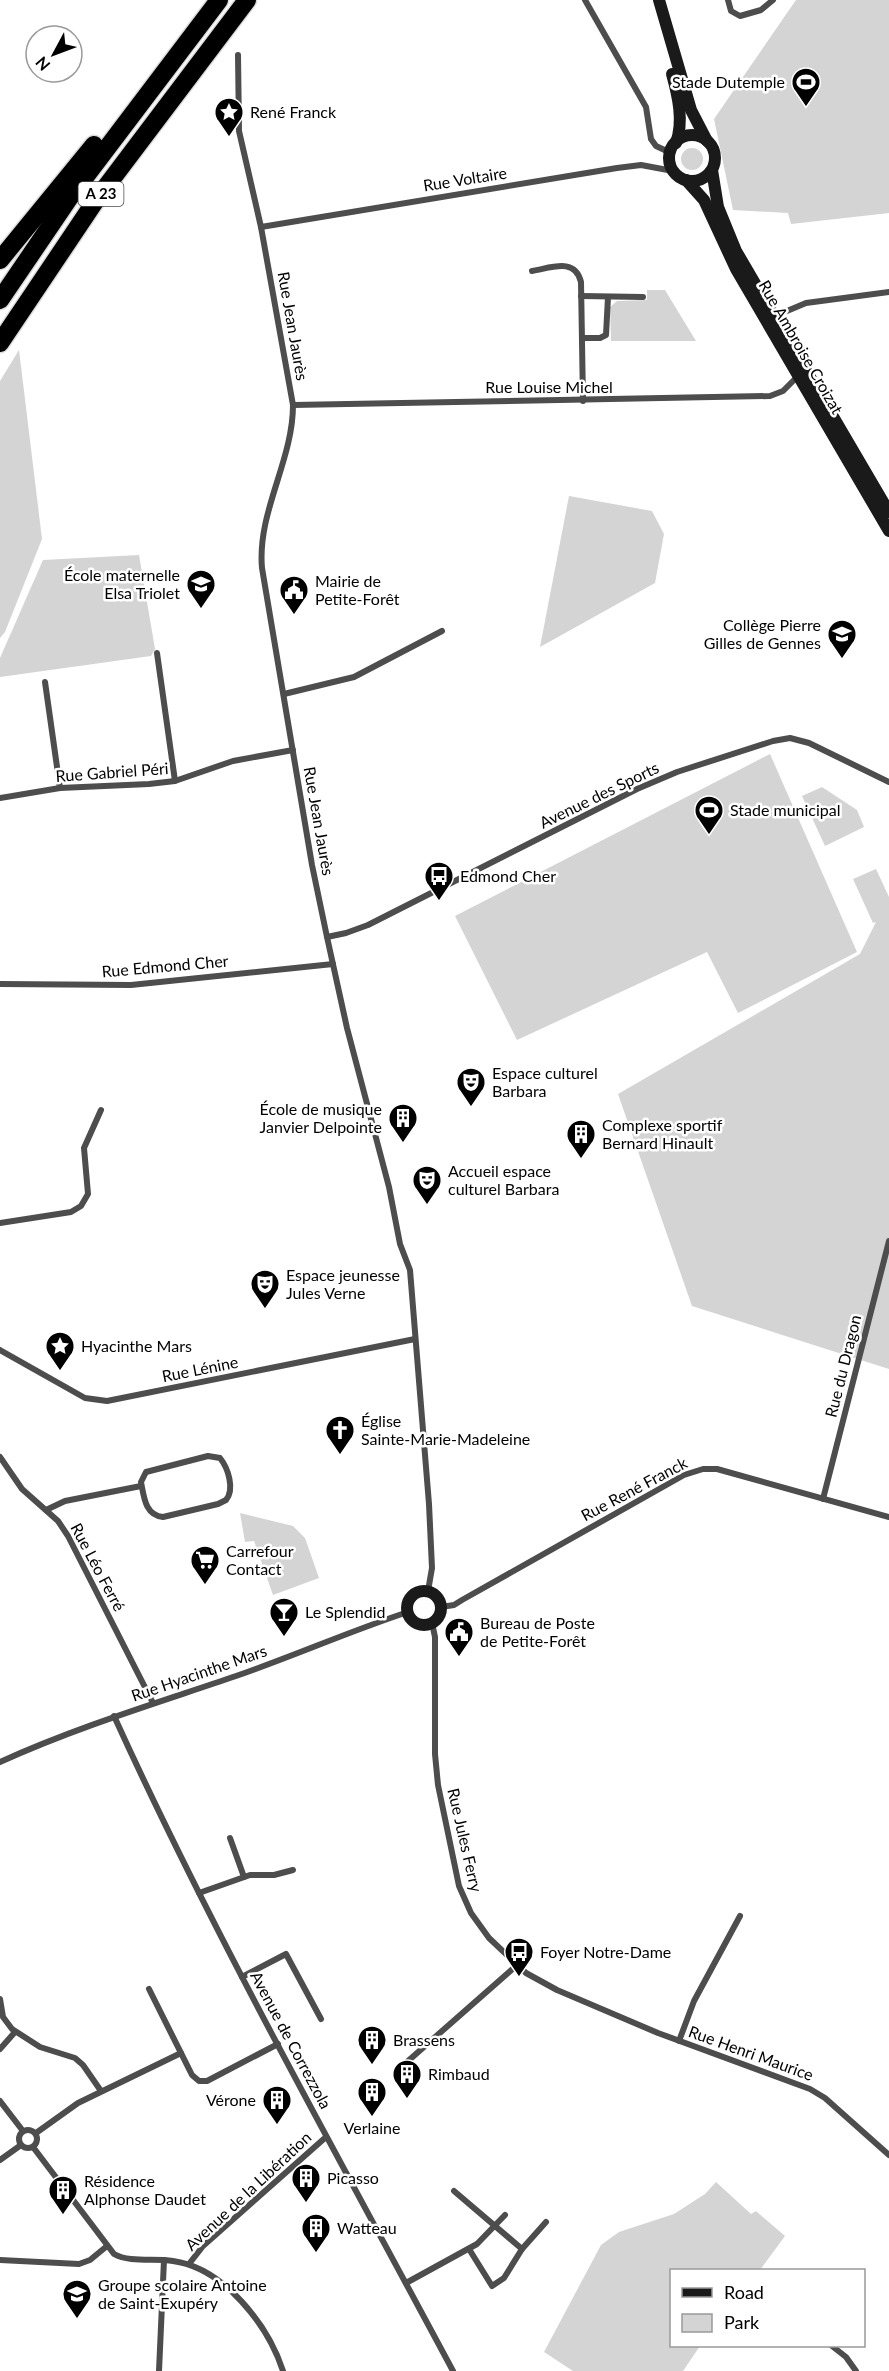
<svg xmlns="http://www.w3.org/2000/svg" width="889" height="2371" viewBox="0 0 889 2371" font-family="Lato,sans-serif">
	<rect width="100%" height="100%" fill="#fff"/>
	<g fill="#d4d4d4">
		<path d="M796,0H889V213L791,224L788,213L733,210L714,119Z"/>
		<circle cx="692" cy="159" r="11"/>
		<path d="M647,290H665L696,341H611L610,307L617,301L647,300Z"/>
		<path d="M19,350L42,539L5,632L0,638V381Z"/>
		<path d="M569,496L652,511L664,534L655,583L540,647Z"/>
		<path d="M139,555L155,649L151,656L0,677V658L43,560Z"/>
		<path d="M770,754L857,952L738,1013L707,952L517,1040L455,916Z"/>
		<path d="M822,787L857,810L864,827L825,846L802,796Z"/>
		<path d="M876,869L889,897V1369L692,1306L618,1094L860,954L876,922L873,923L853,879Z"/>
		<path d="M240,1513L293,1526L305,1538L319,1578L273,1595L254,1541L245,1542Z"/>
		<path d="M716,2182L751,2214L756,2211L785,2236L760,2270H672V2346H700L683,2371H573L544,2352L601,2245L619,2232L674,2214L705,2194Z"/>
	</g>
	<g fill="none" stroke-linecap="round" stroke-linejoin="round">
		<g stroke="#dbdbdb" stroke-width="21">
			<g id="highway">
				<path d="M0,260L94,145"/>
				<path d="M0,300L70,197L219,0"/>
				<path d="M0,343L96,200L247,0"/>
			</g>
		</g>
		<g stroke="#4d4d4d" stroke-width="6">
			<path d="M585,0L646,107L651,139L656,146L671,153"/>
			<path d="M728,0L731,11L740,16L761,10L773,0"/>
			<path d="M238,55L239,131L261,227L293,405C293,461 257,512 262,568L312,865L327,937L347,1028L389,1187L400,1244L410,1270L429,1504L432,1568L428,1591"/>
			<path d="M261,227L617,168L641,165L673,171"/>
			<path d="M532,271C551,268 575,257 581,282L583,401"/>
			<path d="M581,296L643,297"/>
			<path d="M775,316L806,303L889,292"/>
			<path d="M582,338H600L606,335L608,297"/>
			<path d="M293,405L770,396L783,391L798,376"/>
			<path d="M157,653L175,781"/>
			<path d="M45,682L60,788"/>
			<path d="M284,694L354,677L442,631"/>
			<path d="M0,798L60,788L149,784L175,781L233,761L293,750"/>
			<path d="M327,937L346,933L368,925L637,789L677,772L773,741L790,738L809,743L889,782"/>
			<path d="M0,984L131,985L333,964"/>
			<path d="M0,1223L71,1212L81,1206L88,1194L84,1148L101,1110"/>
			<path d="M0,1350L85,1398L107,1401L415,1339"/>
			<path d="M208,1456L220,1458C228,1468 235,1489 226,1500L218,1504L163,1517C145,1515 144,1497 141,1482L146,1472Z"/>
			<path d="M0,1457L22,1489L58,1521L68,1536L153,1703"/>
			<path d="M823,1499L889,1241"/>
			<path d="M46,1510L65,1501L141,1486"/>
			<path d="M441,1607L454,1605L462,1600L684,1475L703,1469H717L889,1517"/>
			<path d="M432,1623L435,1637V1754L438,1785L459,1886L471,1913L489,1938L526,1973L557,1990L658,2033L810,2089L825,2098L889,2155"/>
			<path d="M114,1716C216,1940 337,2154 453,2371"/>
			<path d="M0,1762C77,1727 157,1703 236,1676C294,1656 350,1631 408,1612"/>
			<path d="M230,1838L244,1877"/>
			<path d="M199,1893L250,1875H274L293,1870"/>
			<path d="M242,1977L286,1954L321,2019"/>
			<path d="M149,1989L192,2075L199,2081H207L278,2044"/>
			<path d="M0,1999L3,2017L12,2029L40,2047L75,2058L83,2065L101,2091"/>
			<path d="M679,2041L694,2001L740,1916"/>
			<path d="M0,2049L15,2032"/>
			<path d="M408,2061L517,1965"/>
			<path d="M0,2101L23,2131"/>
			<circle cx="28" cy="2139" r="9"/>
			<path d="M36,2133L78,2103L181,2053"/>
			<path d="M33,2147L114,2254C130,2263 154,2258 173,2261C224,2268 268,2325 283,2371"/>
			<path d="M0,2160L21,2145"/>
			<path d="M454,2191L522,2249"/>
			<path d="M469,2249L492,2286L504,2278L522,2249L546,2222"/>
			<path d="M0,2260L79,2264L90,2260L107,2246"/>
			<path d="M189,2264L203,2246L326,2137"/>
			<path d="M406,2283L477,2244L505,2215"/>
			<path d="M832,2346L846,2357L856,2371"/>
			<path d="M159,2371L164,2260"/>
		</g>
		<g stroke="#1a1a1a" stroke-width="12">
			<path d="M659,0L691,110L707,141"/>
			<path d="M672,74C678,96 684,121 676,143"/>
			<circle cx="692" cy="158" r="23"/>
			<path d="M712,170L718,207L736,251L889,512"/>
			<path d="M686,180L704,200L736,269L889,531"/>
			<circle cx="424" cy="1608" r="17"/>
		</g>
		<use href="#highway" stroke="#000" stroke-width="18"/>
	</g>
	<defs>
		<g id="stadium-pin" transform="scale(1.5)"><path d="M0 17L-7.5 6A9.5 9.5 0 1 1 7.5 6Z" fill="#000" stroke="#fff"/><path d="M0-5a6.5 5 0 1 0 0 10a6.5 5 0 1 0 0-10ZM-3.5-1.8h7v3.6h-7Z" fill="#fff"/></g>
		<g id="sight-pin" transform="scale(1.5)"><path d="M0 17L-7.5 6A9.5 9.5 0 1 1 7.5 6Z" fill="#000" stroke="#fff"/><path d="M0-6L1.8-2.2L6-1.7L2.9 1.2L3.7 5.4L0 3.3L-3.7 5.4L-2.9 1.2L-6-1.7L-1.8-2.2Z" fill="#fff"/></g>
		<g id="school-pin" transform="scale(1.5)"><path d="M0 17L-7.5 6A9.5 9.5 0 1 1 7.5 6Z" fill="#000" stroke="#fff"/><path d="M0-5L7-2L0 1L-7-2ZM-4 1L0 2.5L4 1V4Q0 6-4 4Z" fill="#fff"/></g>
		<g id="civic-pin" transform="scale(1.5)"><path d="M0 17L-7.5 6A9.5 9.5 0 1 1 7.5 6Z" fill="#000" stroke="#fff"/><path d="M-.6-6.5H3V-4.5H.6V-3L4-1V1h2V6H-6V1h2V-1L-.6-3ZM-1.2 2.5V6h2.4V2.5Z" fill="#fff"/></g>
		<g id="bus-pin" transform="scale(1.5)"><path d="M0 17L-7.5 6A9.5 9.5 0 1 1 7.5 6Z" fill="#000" stroke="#fff"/><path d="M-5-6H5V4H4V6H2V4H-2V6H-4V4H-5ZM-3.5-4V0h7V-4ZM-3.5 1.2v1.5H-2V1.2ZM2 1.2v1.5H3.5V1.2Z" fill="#fff"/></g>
		<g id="theatre-pin" transform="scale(1.5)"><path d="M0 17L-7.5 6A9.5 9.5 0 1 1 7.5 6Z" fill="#000" stroke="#fff"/><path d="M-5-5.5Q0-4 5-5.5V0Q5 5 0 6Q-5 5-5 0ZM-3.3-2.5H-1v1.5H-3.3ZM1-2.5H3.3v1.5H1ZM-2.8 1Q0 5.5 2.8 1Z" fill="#fff"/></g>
		<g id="building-pin" transform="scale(1.5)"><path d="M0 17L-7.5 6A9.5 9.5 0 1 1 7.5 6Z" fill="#000" stroke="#fff"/><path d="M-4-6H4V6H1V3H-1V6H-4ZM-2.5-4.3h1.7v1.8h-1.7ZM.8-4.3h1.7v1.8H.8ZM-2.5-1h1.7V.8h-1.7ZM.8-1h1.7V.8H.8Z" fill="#fff"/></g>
		<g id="church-pin" transform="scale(1.5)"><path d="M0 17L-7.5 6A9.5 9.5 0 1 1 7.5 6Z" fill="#000" stroke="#fff"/><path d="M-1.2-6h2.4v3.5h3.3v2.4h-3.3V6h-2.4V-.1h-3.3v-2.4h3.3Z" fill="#fff"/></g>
		<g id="supermarket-pin" transform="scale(1.5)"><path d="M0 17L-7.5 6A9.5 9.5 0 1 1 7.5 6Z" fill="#000" stroke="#fff"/><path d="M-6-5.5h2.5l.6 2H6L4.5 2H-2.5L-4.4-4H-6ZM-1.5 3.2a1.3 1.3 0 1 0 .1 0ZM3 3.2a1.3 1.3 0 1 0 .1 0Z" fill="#fff"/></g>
		<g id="bar-pin" transform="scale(1.5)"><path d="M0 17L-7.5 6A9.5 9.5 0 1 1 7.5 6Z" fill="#000" stroke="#fff"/><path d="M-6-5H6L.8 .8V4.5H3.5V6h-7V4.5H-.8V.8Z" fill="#fff"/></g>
	</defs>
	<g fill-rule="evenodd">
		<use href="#stadium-pin" x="806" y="82"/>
		<use href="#sight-pin" x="229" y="112"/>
		<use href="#school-pin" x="201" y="584"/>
		<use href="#civic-pin" x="294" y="590"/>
		<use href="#school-pin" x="842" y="634"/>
		<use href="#stadium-pin" x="709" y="810"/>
		<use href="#bus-pin" x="439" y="876"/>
		<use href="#theatre-pin" x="471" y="1082"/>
		<use href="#building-pin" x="403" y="1118"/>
		<use href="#building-pin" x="581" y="1134"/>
		<use href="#theatre-pin" x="427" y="1180"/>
		<use href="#theatre-pin" x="265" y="1284"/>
		<use href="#sight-pin" x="60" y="1346"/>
		<use href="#church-pin" x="340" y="1430"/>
		<use href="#supermarket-pin" x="205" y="1560"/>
		<use href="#bar-pin" x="284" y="1612"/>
		<use href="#civic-pin" x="459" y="1632"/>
		<use href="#bus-pin" x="519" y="1952"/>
		<use href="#building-pin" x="372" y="2040"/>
		<use href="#building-pin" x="407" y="2074"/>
		<use href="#building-pin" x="372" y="2092"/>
		<use href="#building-pin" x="277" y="2100"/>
		<use href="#building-pin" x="306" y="2178"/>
		<use href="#building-pin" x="63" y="2190"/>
		<use href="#building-pin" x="316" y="2228"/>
		<use href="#school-pin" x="77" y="2294"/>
	</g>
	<g text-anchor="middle" stroke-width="5" stroke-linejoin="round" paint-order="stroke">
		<rect fill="#fff" stroke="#4c4c4c" stroke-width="1.5" x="78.5" y="182" width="45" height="24" rx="4.5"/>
		<g font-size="15" font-weight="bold" fill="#000">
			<text x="101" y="199">A 23</text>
		</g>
		<g font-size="16" fill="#000" stroke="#fff" text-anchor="start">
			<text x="785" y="88" text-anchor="end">Stade Dutemple</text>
			<text x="250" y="118">René Franck</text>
			<text x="180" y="581" text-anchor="end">École maternelle<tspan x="180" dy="18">Elsa Triolet</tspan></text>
			<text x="315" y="587">Mairie de<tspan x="315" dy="18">Petite-Forêt</tspan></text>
			<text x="821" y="631" text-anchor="end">Collège Pierre<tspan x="821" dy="18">Gilles de Gennes</tspan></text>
			<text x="730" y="816">Stade municipal</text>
			<text x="460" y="882">Edmond Cher</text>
			<text x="492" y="1079">Espace culturel<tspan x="492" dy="18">Barbara</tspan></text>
			<text x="382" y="1115" text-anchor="end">École de musique<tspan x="382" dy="18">Janvier Delpointe</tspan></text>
			<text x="602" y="1131">Complexe sportif<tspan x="602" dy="18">Bernard Hinault</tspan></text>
			<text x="448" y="1177">Accueil espace<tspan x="448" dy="18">culturel Barbara</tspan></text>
			<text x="286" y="1281">Espace jeunesse<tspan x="286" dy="18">Jules Verne</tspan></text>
			<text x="81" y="1352">Hyacinthe Mars</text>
			<text x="361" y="1427">Église<tspan x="361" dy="18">Sainte-Marie-Madeleine</tspan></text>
			<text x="226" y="1557">Carrefour<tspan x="226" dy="18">Contact</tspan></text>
			<text x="305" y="1618">Le Splendid</text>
			<text x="480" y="1629">Bureau de Poste<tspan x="480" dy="18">de Petite-Forêt</tspan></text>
			<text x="540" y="1958">Foyer Notre-Dame</text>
			<text x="393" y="2046">Brassens</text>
			<text x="428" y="2080">Rimbaud</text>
			<text x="256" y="2106" text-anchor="end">Vérone</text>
			<text x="372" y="2134" text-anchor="middle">Verlaine</text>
			<text x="327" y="2184">Picasso</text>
			<text x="84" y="2187">Résidence<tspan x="84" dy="18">Alphonse Daudet</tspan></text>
			<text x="337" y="2234">Watteau</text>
			<text x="98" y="2291">Groupe scolaire Antoine<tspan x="98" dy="18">de Saint-Exupéry</tspan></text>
		</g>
		<g font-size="16" fill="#000" stroke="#fff">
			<text transform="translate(465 179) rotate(-9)" y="6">Rue Voltaire</text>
			<text transform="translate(293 326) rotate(80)" y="6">Rue Jean Jaurès</text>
			<text transform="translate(801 347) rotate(60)" y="6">Rue Ambroise Croizat</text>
			<text x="549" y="393">Rue Louise Michel</text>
			<text transform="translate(112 772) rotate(-4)" y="6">Rue Gabriel Péri</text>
			<text transform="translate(599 795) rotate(-26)" y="6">Avenue des Sports</text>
			<text transform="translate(319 821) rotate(80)" y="6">Rue Jean Jaurès</text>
			<text transform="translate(165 966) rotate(-5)" y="6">Rue Edmond Cher</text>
			<text transform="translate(843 1366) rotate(-76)" y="6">Rue du Dragon</text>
			<text transform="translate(200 1369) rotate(-11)" y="6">Rue Lénine</text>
			<text transform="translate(634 1489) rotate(-28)" y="6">Rue René Franck</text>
			<text transform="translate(98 1567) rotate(62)" y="6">Rue Léo Ferré</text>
			<text transform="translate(199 1673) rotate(-19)" y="6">Rue Hyacinthe Mars</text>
			<text transform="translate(465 1840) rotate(77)" y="6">Rue Jules Ferry</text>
			<text transform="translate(291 2040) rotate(62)" y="6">Avenue de Correzzola</text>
			<text transform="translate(751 2053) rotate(20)" y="6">Rue Henri Maurice</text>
			<text transform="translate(248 2191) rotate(-43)" y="6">Avenue de la Libération</text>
		</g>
	</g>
	<rect x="670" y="2269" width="195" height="78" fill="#ffffff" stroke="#999999" stroke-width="1.5"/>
	<rect x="682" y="2288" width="30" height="9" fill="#1a1a1a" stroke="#999999" stroke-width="1.5"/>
	<text x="724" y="2299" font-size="18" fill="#000000">Road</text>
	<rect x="682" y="2314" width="30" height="18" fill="#d4d4d4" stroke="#999999" stroke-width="1.5"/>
	<text x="724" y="2329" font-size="18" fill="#000000">Park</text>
	<g transform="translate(54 54) rotate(229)"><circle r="28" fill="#ffffff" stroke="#999999" stroke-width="1.5"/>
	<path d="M0-4.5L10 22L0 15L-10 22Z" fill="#000000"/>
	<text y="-9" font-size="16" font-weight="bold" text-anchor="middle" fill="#000000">N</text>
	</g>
</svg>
